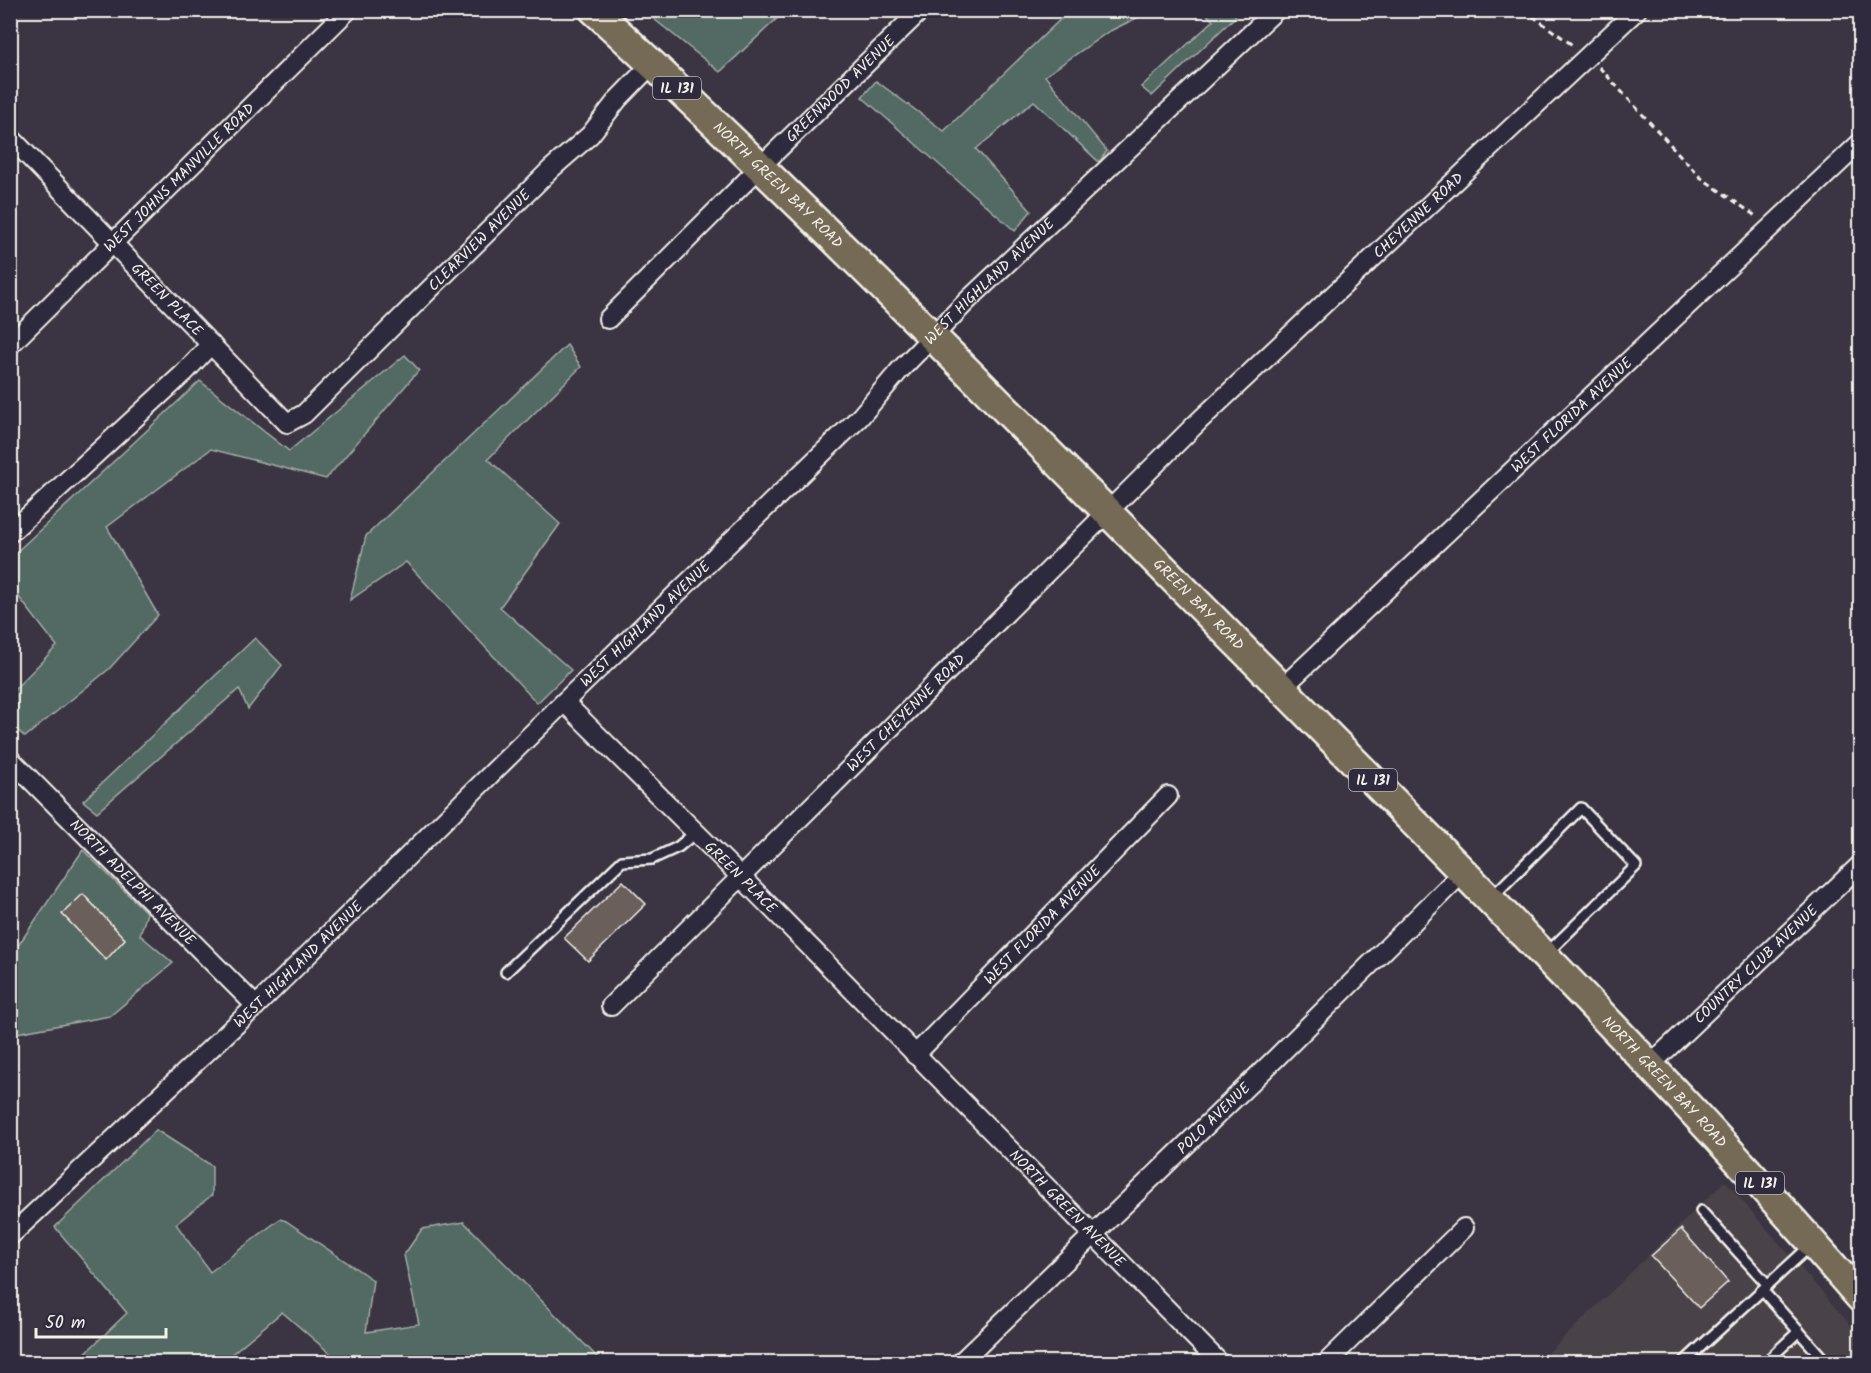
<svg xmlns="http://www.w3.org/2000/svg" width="1871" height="1373" viewBox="0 0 1871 1373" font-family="Kalam,sans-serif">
	<rect width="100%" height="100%" fill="#3b3543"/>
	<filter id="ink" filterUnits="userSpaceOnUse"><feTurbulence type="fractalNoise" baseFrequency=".0167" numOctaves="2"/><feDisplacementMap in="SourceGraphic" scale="12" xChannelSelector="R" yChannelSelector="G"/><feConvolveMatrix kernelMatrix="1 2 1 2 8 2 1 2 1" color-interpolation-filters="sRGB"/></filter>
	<g filter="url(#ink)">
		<path fill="#49424a" d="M1725,1181L1860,1336V1362H1539Z"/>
		<g fill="#526964" stroke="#a3ada6" stroke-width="1.5">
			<path d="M644,11H785L720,72Z"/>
			<path d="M1069,11H1151L1108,32L1045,76L1107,151L1099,162L1034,101L976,149L1031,211L1015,231L862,97L876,81L944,131Z"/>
			<path d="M1204,11H1231L1236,16L1152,96L1141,87L1213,21Z"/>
			<path d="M567,345L581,367L488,459L560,524L500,607L571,670L537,703L406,562L350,600L366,536Z"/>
			<path d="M405,355L419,370L326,479L211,449L107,527L158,615L109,669L25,737L11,724V693L57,646L11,587V557L200,381L289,451Z"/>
			<path d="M255,638L282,665L248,709L239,689L97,812L83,801Z"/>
			<path d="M83,850L147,913L140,935L173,963L110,1016L11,1034V956Z"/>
			<path d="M156,1130L212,1166V1195L176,1224L210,1272L280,1219L286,1221L373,1280L366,1332L419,1324L404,1255L422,1229L464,1222L602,1362H340L282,1312L222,1362H76L127,1313L55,1227Z"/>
		</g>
		<g fill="#6b5f5a" stroke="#f4f1e8" stroke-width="1.5">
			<path d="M623,881L646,904L588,961L564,938Z"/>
			<path d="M83,894L125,939L106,960L62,914Z"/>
			<path d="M1681,1229L1728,1282L1699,1308L1651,1256Z"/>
		</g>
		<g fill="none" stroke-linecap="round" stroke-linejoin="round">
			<g stroke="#f4f1e8" stroke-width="14">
				<g id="lane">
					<path d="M1491,898L1581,808L1636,866L1547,953"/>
					<path d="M506,972L622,861L652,859L678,847L695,833"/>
					<path d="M1701,1211L1768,1285"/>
					<path d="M1762,1290L1826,1362"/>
					<path d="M1684,1362L1810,1246"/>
					<path d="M1766,1362L1799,1331"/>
				</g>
			</g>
			<g stroke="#f4f1e8" stroke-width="22">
				<g id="street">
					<path id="s1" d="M10,137L287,423L304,414L551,169L590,135L618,99L652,64"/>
					<path id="s2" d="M608,319L760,167L921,10"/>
					<path id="s3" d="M10,345L348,10"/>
					<path d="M10,533L184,373L211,344"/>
					<path id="s4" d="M1282,688L1860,143"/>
					<path id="s5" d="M564,702L741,877L1219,1362"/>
					<path id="s6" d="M10,759L256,1006"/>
					<path id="s7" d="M611,1006L1199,421L1637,10"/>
					<path id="s8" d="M915,1055L1168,796"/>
					<path id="s9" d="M1650,1065L1860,865"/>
					<path id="s10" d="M10,1236L256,1006L564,702L860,417L899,371L967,301L1276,10"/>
					<path id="s11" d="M961,1362L1275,1059L1464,871"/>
					<path d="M1327,1362L1464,1228"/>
				</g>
			</g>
			<g stroke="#f4f1e8" stroke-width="33">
				<g id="primary">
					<path id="s12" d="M594,10C816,215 1028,432 1241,647C1451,860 1664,1071 1860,1297"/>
				</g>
			</g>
			<g stroke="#f4f1e8" stroke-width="3" stroke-dasharray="6 4.5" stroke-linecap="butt">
				<path d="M1524,10L1574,46"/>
				<path d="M1599,67L1700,177L1757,217"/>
			</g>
			<use href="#lane" stroke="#2f2a3d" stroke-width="9"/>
			<use href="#street" stroke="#2f2a3d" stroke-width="18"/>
			<use href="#primary" stroke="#746b55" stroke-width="28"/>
		</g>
	</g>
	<g text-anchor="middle" stroke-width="4.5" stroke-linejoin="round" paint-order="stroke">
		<g fill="#2f2a3d" stroke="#b9b5b5" stroke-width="1.5">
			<rect x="653" y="77" width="48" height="22" rx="4.5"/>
			<rect x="1349" y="769" width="48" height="22" rx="4.5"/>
			<rect x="1736" y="1172" width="48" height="22" rx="4.5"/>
		</g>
		<g font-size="14" font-weight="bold" fill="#f4f1e8">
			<text x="677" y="93">IL 131</text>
			<text x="1373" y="785">IL 131</text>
			<text x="1760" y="1188">IL 131</text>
		</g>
		<g font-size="15" fill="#f4f1e8" stroke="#2f2a3d">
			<text dy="5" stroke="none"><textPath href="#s2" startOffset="327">GREENWOOD AVENUE</textPath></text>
			<text dy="5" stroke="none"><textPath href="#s3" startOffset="238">WEST JOHNS MANVILLE ROAD</textPath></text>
			<text dy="5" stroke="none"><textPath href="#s12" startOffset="254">NORTH GREEN BAY ROAD</textPath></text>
			<text dy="5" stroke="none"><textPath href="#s7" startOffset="1130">CHEYENNE ROAD</textPath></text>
			<text dy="5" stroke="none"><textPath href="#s1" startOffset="664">CLEARVIEW AVENUE</textPath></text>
			<text dy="5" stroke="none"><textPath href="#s10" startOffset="1368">WEST HIGHLAND AVENUE</textPath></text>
			<text dy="5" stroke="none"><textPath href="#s1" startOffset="226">GREEN PLACE</textPath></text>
			<text dy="5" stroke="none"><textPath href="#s4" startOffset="398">WEST FLORIDA AVENUE</textPath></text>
			<text dy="5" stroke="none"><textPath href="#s12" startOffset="848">GREEN BAY ROAD</textPath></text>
			<text dy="5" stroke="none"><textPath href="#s10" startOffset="882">WEST HIGHLAND AVENUE</textPath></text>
			<text dy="5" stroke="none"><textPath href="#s7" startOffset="416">WEST CHEYENNE ROAD</textPath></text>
			<text dy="5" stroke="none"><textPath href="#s5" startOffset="249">GREEN PLACE</textPath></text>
			<text dy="5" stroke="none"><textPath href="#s6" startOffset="174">NORTH ADELPHI AVENUE</textPath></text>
			<text dy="5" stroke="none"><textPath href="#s8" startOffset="182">WEST FLORIDA AVENUE</textPath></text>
			<text dy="5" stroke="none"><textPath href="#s10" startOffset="396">WEST HIGHLAND AVENUE</textPath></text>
			<text dy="5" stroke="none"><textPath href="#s9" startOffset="146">COUNTRY CLUB AVENUE</textPath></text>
			<text dy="5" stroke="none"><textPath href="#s12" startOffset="1515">NORTH GREEN BAY ROAD</textPath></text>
			<text dy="5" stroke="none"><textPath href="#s11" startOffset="351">POLO AVENUE</textPath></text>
			<text dy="5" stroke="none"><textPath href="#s5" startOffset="714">NORTH GREEN AVENUE</textPath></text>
		</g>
	</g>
	<rect width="1871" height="1373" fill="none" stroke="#2f2a3d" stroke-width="36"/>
	<rect x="18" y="18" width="1835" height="1337" fill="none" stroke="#f4f1e8" stroke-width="2" filter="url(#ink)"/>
	<path d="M36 1328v9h130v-9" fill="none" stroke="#f4f1e8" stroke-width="3"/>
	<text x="45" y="1328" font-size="18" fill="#f4f1e8" stroke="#2f2a3d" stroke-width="4.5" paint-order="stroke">50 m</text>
</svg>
